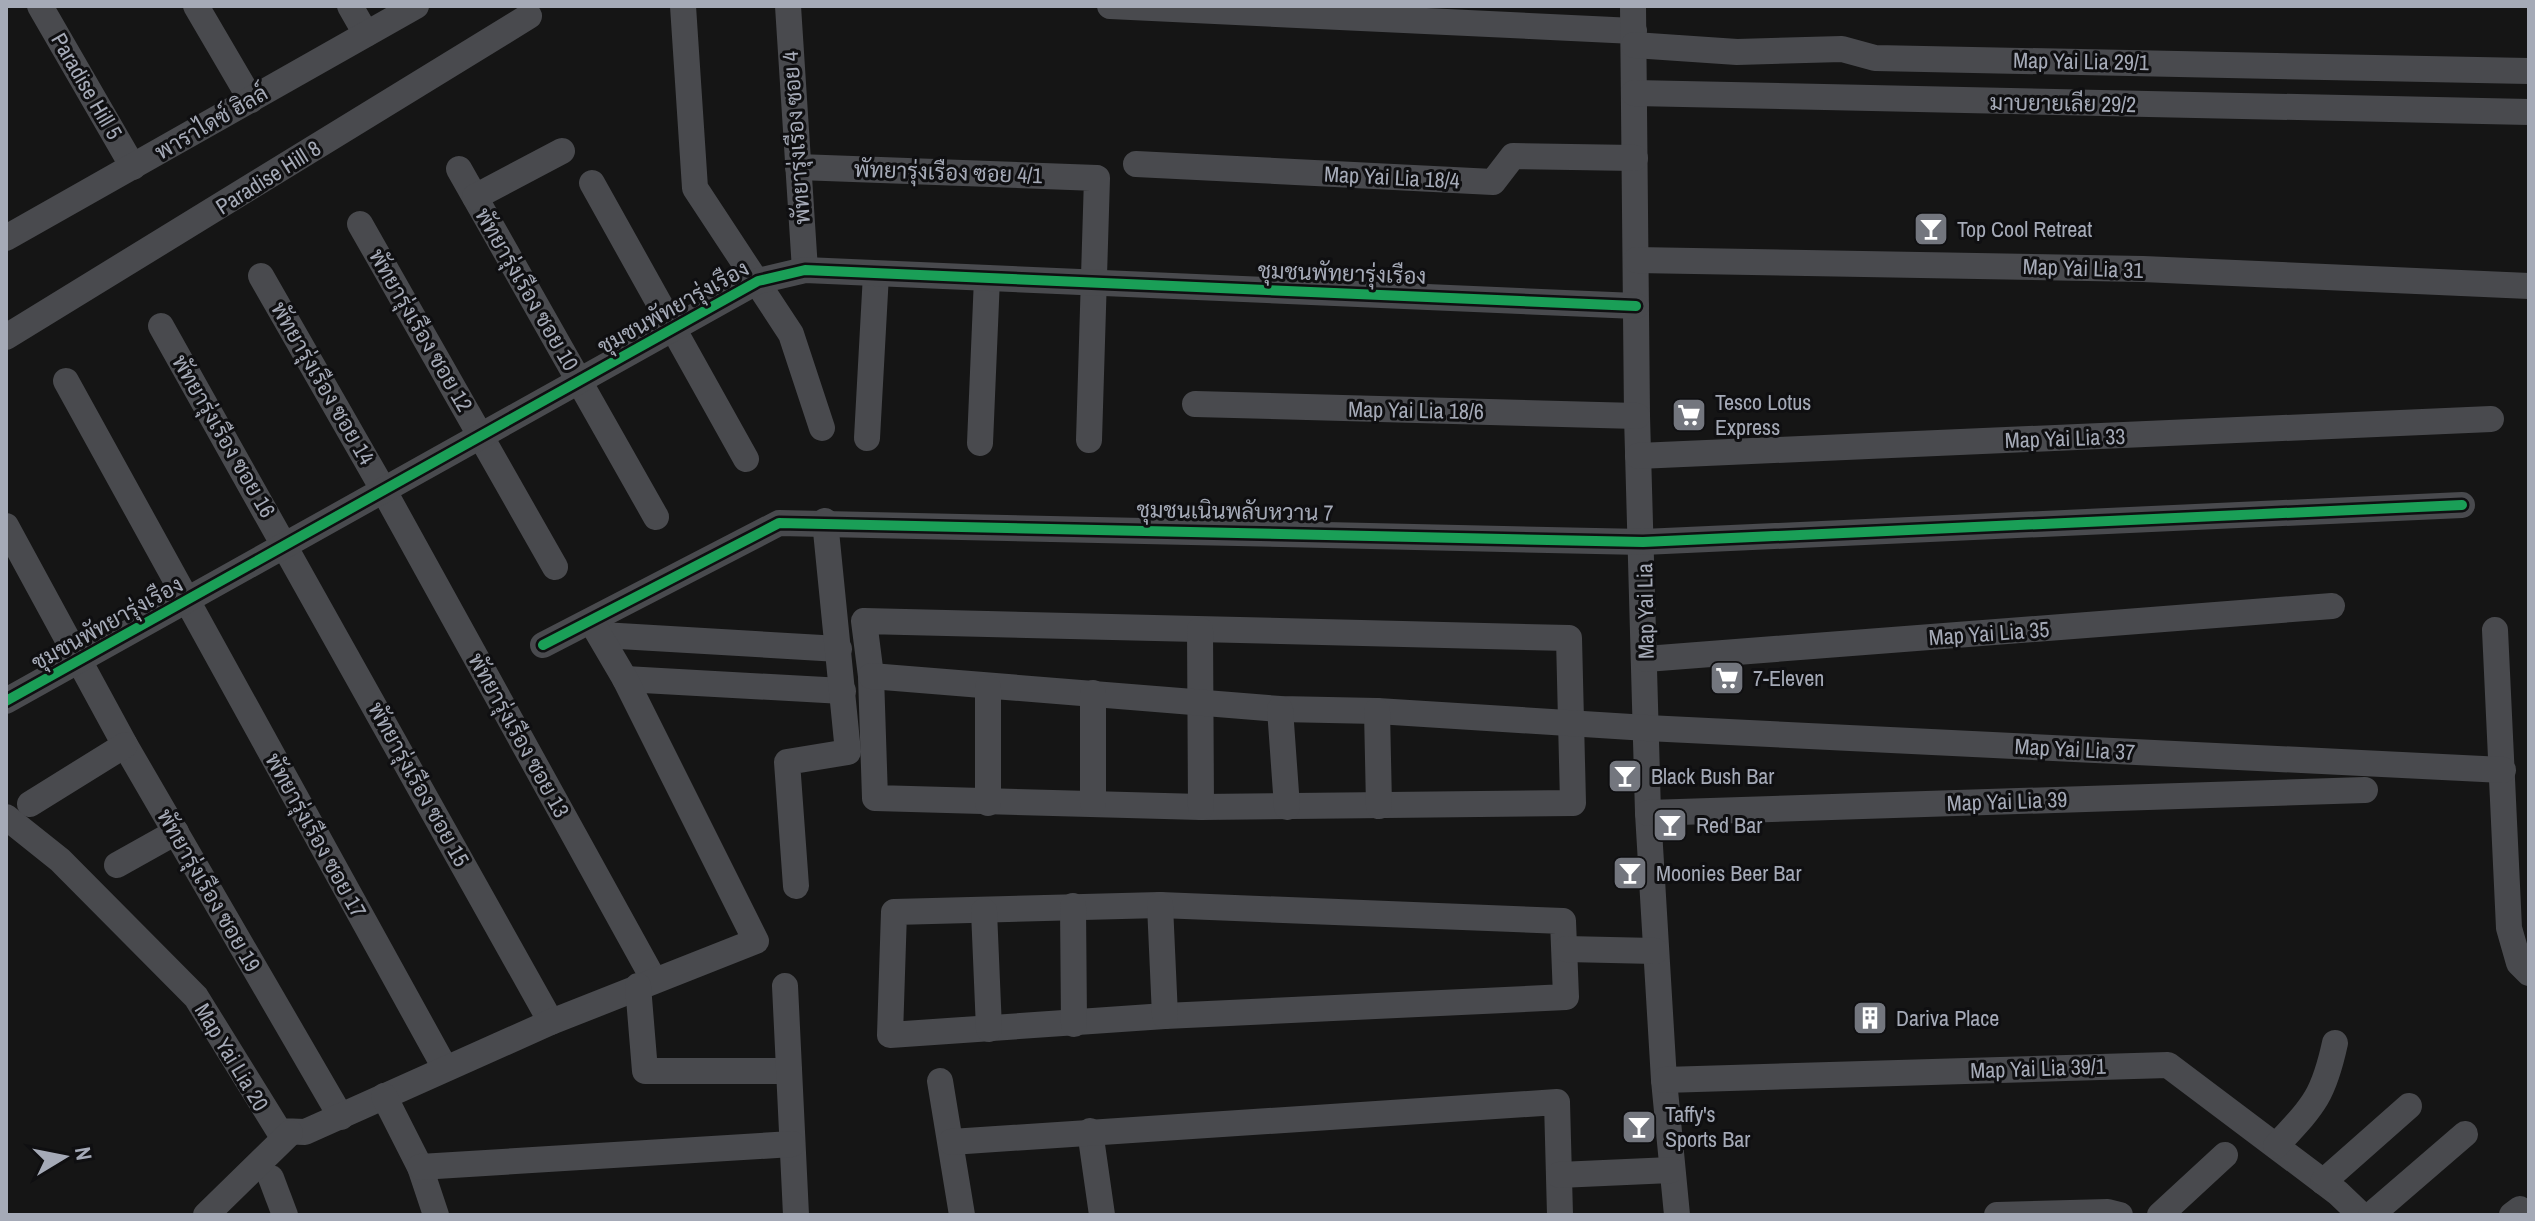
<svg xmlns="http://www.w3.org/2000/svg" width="2535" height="1221" viewBox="0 0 2535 1221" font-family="'Archivo Narrow',Sarabun,sans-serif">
	<rect width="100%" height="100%" fill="#151515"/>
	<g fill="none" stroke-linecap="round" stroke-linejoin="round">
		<g stroke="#494a4e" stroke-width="26">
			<path d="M40,6L133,167"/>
			<path d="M196,6L251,100"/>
			<path d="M350,6L366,34"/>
			<path d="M683,6L695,188L791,334L822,428"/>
			<path d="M788,6L805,270"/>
			<path d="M1110,6L1634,31"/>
			<path d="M1633,6L1637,416L1648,813L1664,1080L1677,1215"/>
			<path d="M1634,45L1737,52L1842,49L1875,58L2529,71"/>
			<path d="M1634,93L2529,112"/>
			<path d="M1136,164L1493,182L1513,156L1635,158"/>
			<path d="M798,167L1097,178L1089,440"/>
			<path d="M459,169L656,517"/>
			<path d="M592,183L746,459"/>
			<path d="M475,197L562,151"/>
			<path d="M360,224L555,567"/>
			<path d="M6,238L416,6"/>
			<path d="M1636,260L2143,269L2529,286"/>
			<path d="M261,276L384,491L654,980"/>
			<path d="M161,326L551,1022"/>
			<path d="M6,337L529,16"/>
			<path d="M66,381L445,1068"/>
			<path d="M1195,404L1637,416"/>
			<path d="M867,438L876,274"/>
			<path d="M980,443L987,278"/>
			<path d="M1638,456L2491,419"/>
			<path d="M6,526L125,745L341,1117"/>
			<path d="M864,621L1569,638L1573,803L1201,807L875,798L871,676Z"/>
			<path d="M1200,630L1201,807"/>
			<path d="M2495,630L2509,928L2519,963L2529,973"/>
			<path d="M602,635L839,649"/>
			<path d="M543,645L779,523L1643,542L2462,505"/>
			<path d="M1646,659L2332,606"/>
			<path d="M871,676L1280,709L1377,711L1647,728L2503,770"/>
			<path d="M625,679L843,691"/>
			<path d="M988,688V803"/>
			<path d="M1093,693V803"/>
			<path d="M6,701L758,281L805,270L1636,306"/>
			<path d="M1280,709L1287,807"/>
			<path d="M1377,711L1379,806"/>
			<path d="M30,804L125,745"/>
			<path d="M1648,813L2365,790"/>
			<path d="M6,817L60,860L196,997L279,1131L305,1132L551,1022L756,941L625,679L591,621"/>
			<path d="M117,865L176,832"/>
			<path d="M796,886L787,762L848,752L825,521"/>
			<path d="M1160,905L1563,921L1566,997L1165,1016L890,1035L894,912Z"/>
			<path d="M1160,905L1165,1016"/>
			<path d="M1073,906L1074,1024"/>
			<path d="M984,911L989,1029"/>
			<path d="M1566,949L1655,951"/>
			<path d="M638,986L645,1071H789"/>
			<path d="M785,986L796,1215"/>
			<path d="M1664,1080L2168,1065L2338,1193L2361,1215"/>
			<path d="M940,1081L962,1215"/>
			<path d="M384,1096L420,1167L436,1215"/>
			<path d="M1090,1131L1102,1215"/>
			<path d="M951,1142L1557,1102L1560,1215"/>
			<path d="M2276,1146C2313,1106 2323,1098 2335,1043"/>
			<path d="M420,1167L792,1144"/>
			<path d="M1559,1175L1671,1170"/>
			<path d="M271,1178L285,1215"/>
			<path d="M2323,1182L2409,1106"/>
			<path d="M206,1215L290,1133"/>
			<path d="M1997,1215L2108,1212L2120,1215"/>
			<path d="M2160,1215L2225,1155"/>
			<path d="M2371,1215L2465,1134"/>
			<path d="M2512,1215L2520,1209"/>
		</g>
		<g stroke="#0f0f11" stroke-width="15">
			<g id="cycleway">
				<path d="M543,645L779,523L1643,542L2462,505"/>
				<path d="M6,701L758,281L805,270L1636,306"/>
			</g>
		</g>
		<use href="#cycleway" stroke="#1a9f57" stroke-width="10"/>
	</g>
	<defs>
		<g id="bar-square" transform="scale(1.8)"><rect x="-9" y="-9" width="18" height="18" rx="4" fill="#73767e" stroke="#0f0f11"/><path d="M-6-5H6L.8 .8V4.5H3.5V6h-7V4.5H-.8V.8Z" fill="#fff"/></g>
		<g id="supermarket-square" transform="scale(1.8)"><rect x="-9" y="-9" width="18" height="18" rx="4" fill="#73767e" stroke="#0f0f11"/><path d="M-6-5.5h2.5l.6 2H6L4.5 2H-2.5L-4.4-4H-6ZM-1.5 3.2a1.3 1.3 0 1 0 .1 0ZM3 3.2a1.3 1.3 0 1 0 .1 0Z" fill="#fff"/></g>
		<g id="building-square" transform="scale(1.8)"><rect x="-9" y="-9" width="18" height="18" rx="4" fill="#73767e" stroke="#0f0f11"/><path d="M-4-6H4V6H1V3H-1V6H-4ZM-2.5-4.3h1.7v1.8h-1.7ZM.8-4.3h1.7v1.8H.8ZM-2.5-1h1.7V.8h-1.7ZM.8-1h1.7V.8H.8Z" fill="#fff"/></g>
	</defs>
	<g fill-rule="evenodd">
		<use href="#bar-square" x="1931" y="229"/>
		<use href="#supermarket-square" x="1689" y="415"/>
		<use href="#supermarket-square" x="1727" y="678"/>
		<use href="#bar-square" x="1625" y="776"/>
		<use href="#bar-square" x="1670" y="825"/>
		<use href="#bar-square" x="1630" y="873"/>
		<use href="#building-square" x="1870" y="1018"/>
		<use href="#bar-square" x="1639" y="1127"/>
	</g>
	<g text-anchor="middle" stroke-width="6" stroke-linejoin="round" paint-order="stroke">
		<g font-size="22" fill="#a5aab7" stroke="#0f0f11">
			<text transform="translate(2081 61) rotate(1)" y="8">Map Yai Lia 29/1</text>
			<text transform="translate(87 86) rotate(60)" y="8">Paradise Hill 5</text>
			<text transform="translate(2063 103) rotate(1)" y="8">มาบยายเลีย 29/2</text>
			<text transform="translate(211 122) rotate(-30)" y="8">พาราไดซ์ ฮิลล์</text>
			<text transform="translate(796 138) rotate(-94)" y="8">พัทยารุ่งเรือง ซอย 4</text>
			<text transform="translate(948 172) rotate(2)" y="8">พัทยารุ่งเรือง ซอย 4/1</text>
			<text transform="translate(268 177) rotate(-32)" y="8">Paradise Hill 8</text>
			<text transform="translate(1392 177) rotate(3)" y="8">Map Yai Lia 18/4</text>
			<text transform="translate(2083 268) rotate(2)" y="8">Map Yai Lia 31</text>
			<text transform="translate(1342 273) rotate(2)" y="8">ชุมชนพัทยารุ่งเรือง</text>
			<text transform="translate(527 289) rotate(60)" y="8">พัทยารุ่งเรือง ซอย 10</text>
			<text transform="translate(673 307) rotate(-29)" y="8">ชุมชนพัทยารุ่งเรือง</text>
			<text transform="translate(421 330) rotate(60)" y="8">พัทยารุ่งเรือง ซอย 12</text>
			<text transform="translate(323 383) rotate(60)" y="8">พัทยารุ่งเรือง ซอย 14</text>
			<text transform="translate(1416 410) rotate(1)" y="8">Map Yai Lia 18/6</text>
			<text transform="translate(224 436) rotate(60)" y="8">พัทยารุ่งเรือง ซอย 16</text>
			<text transform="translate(2065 438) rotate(-2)" y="8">Map Yai Lia 33</text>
			<text transform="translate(1235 511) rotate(1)" y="8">ชุมชนเนินพลับหวาน 7</text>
			<text transform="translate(1645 611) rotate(-91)" y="8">Map Yai Lia</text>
			<text transform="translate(107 623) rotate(-29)" y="8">ชุมชนพัทยารุ่งเรือง</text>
			<text transform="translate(1989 633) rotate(-4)" y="8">Map Yai Lia 35</text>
			<text transform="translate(519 735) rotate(61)" y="8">พัทยารุ่งเรือง ซอย 13</text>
			<text transform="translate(2075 749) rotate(3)" y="8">Map Yai Lia 37</text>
			<text transform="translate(419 784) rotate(61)" y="8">พัทยารุ่งเรือง ซอย 15</text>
			<text transform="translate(2007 801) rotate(-2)" y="8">Map Yai Lia 39</text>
			<text transform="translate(316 835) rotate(61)" y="8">พัทยารุ่งเรือง ซอย 17</text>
			<text transform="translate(209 890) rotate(60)" y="8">พัทยารุ่งเรือง ซอย 19</text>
			<text transform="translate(232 1057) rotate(59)" y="8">Map Yai Lia 20</text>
			<text transform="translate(2038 1068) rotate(-2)" y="8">Map Yai Lia 39/1</text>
		</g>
		<g font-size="22" fill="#a5aab7" stroke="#0f0f11" text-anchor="start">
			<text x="1957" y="237">Top Cool Retreat</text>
			<text x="1715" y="410">Tesco Lotus<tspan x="1715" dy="25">Express</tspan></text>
			<text x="1753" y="686">7-Eleven</text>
			<text x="1651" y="784">Black Bush Bar</text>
			<text x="1696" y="833">Red Bar</text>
			<text x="1656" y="881">Moonies Beer Bar</text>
			<text x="1896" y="1026">Dariva Place</text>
			<text x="1665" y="1122">Taffy's<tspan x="1665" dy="25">Sports Bar</tspan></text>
		</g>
	</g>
	<rect width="2535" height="1221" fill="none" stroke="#a5aab7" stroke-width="16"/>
	<g transform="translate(64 1157) rotate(80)" stroke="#0f0f11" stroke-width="6" paint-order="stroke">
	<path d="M0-6L14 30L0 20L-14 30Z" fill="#a5aab7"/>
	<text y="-12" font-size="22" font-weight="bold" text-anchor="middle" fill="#a5aab7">N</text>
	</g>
</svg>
